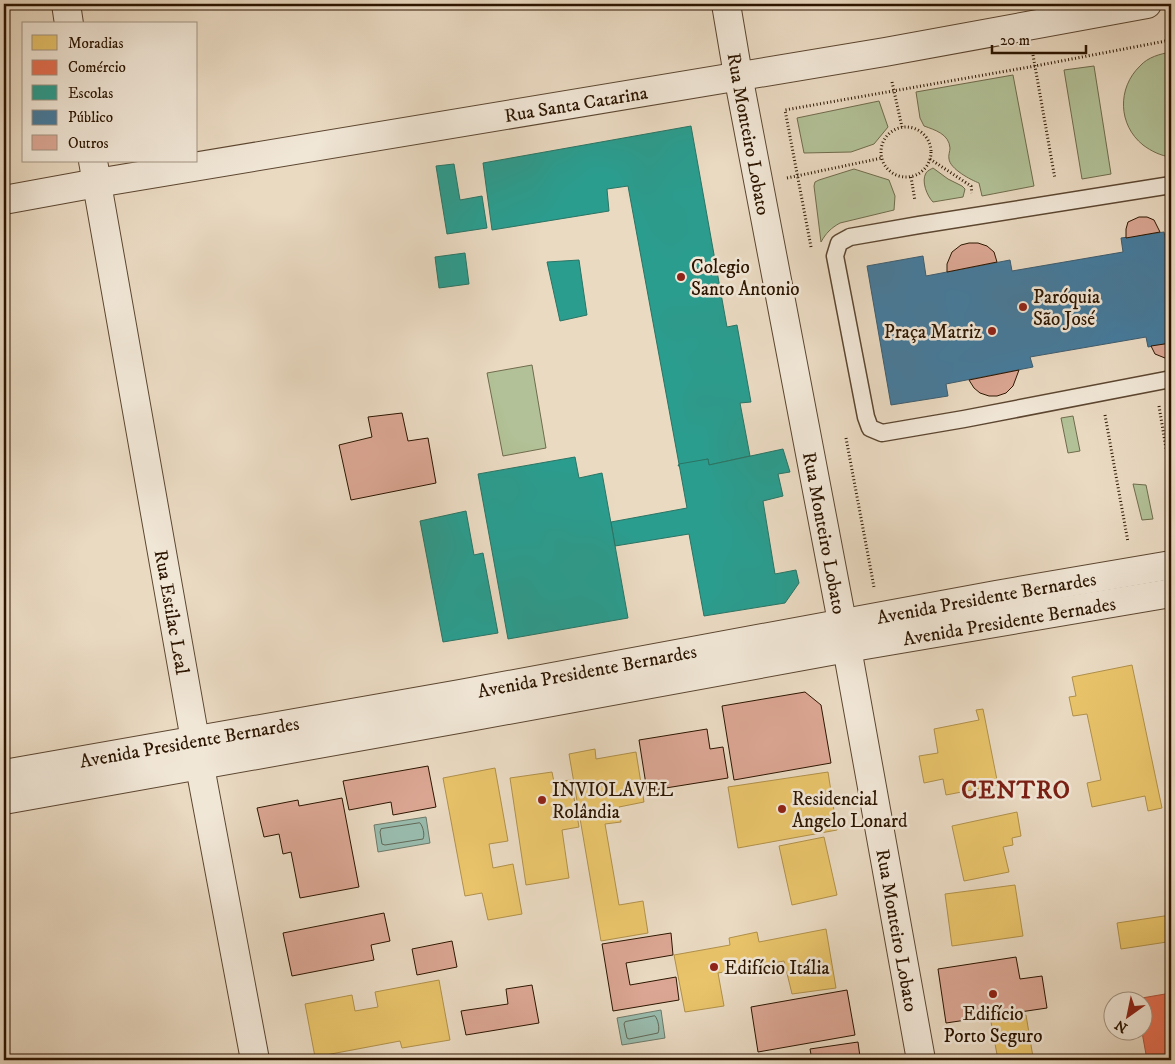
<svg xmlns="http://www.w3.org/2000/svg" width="1175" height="1064" viewBox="0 0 1175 1064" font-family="'IM FELL DW Pica',serif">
	<rect width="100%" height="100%" fill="#eadac2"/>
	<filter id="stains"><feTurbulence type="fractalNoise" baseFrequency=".004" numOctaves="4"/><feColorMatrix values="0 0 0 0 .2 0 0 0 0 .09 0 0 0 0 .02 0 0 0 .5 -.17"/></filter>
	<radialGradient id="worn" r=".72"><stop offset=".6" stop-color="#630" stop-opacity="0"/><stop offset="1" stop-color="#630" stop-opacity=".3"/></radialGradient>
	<g fill="#b2c197" stroke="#6f6b4c">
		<path d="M1171,52V157C1161,156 1151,151 1143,145C1118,125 1117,88 1140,66C1148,57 1160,54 1171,52Z"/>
		<path d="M1094,66L1111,174L1082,179L1064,70Z"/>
		<path d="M1013,75L1034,186L982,196L979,183C971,180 950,169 949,159C948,156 950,151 950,148C949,134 935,130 924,126L920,118L916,92Z"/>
		<path d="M879,101L888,127L874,144L851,152L804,153L797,118Z"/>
		<path d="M933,168L948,179L962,186L965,189L963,197L933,202C927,196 921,181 926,173C927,171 931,169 933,168Z"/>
		<path d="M854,169L889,180L895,196L894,210L840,223C831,228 826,233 821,242L814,186L815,182L819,180Z"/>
		<path d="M532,365L546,448L503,456L487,373Z"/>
		<path d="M1073,416L1080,451L1068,453L1061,418Z"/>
		<path d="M1133,484L1146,485L1153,519L1142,520Z"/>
	</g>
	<g fill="#99bbad" stroke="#6d7968">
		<path d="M426,817L430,843L378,852L374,825Z"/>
		<path d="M661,1010L665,1038L622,1045L617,1018Z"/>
	</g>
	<g fill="#e9c46a" stroke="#b0904a">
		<path d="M1132,665L1162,808L1148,811L1145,796L1092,807L1087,783L1101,780L1087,714L1073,716L1069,697L1076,696L1072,677Z"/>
		<path d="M983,709L998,785L946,795L943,779L924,783L919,756L938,753L934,729L979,720L976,710Z"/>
		<path d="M595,749L596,759L636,752L644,802L619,807L621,822L605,824L619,905L643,901L648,933L601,941L569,754Z"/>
		<path d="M495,768L508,841L489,844L493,868L513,864L522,914L488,920L482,893L465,896L443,778Z"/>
		<path d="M552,772L554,782L571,780L579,827L562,830L569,878L526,885L510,778Z"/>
		<path d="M828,772L837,830L738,848L728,787Z"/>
		<path d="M1017,812L1021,836L1012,838L1013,845L1003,847L1009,872L964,881L952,826Z"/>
		<path d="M824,837L837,895L792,905L779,846Z"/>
		<path d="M1015,885L1023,936L952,946L945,894Z"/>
		<path d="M1171,915V973L1167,942L1121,949L1117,923Z"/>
		<path d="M826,929L836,988L792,994L784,961L718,973L724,1006L685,1012L674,955L730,945L729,938L757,932L759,942Z"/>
		<path d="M439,980L450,1040L402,1048L400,1041L315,1057L305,1004L352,995L355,1011L378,1007L375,992Z"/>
		<path d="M1026,1015L1033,1057L1015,1060H998L991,1022Z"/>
	</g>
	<path fill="#e76f51" stroke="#af5439" d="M1171,993V1060H1147L1142,1032V1002H1137L1136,999Z"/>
	<g fill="#2a9d8f" stroke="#2b7464">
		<path d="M691,126L727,327L737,325L751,402L740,403L750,456L709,465L708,459L678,466L679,464L628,186L607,189L609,211L492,230L483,163Z"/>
		<path d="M454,164L460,200L482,196L487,228L447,234L436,166Z"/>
		<path d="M465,253L469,284L439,288L435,257Z"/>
		<path d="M579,260L587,315L560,321L547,262Z"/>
		<path d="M783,449L790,472L778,474L783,496L763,501L775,574L796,570L799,583L785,603L704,616L689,534L615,546L611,522L687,508L679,464L708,459L709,465Z"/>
		<path d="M575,457L579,478L602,473L628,618L508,639L478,474Z"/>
		<path d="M466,511L474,555L483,553L498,633L443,642L420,521Z"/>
	</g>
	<path fill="#457b9d" stroke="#3e5c6e" d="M1164,232L1166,242H1171V343L1148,347L1146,337L1030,357L1033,367L946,384L948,396L891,405L867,266L923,256L926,276L1010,260L1012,271L1123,252L1121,238Z"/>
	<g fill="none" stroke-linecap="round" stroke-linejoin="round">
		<g stroke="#626856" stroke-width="1">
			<path d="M420,823C423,826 425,835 423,839L385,845L382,844L380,832L381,829Z"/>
			<path d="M655,1016C658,1019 660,1029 658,1033L629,1039L627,1038L624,1024L625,1022Z"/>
		</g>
	</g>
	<g fill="#dba693" stroke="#2c1500">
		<path d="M959,4H989L960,9Z"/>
		<path d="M1139,217H1147L1154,220L1160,232L1126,238V229L1128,222Z"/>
		<path d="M969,243H978L987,246L994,252L997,262L947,272V264L952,252L961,245Z"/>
		<path d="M1171,343V356L1165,358L1155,354L1151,346Z"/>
		<path d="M1019,370L1013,386L1006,393L997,396H989L980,393L974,388L969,380Z"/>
		<path d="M402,413L408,441L428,438L436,483L351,500L339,445L372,437L368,417Z"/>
		<path d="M805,692L821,705L831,763L734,780L722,706Z"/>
		<path d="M707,729L710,749L723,747L728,778L647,791L639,740Z"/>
		<path d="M428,766L436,807L393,815L391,802L349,810L343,781Z"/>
		<path d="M342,798L359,887L300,898L291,852L283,854L279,834L264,837L257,808L298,800L299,806Z"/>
		<path d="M384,913L390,941L371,945L374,960L292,976L283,933Z"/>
		<path d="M671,933L673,955L626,963L630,985L676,977L679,1000L613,1011L602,944Z"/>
		<path d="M452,941L457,967L417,975L412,949Z"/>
		<path d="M1016,957L1020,979L1042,976L1047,1008L946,1023L938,969Z"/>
		<path d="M532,985L539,1023L466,1035L461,1011L508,1004L506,989Z"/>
		<path d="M847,990L855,1035L758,1052L751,1007Z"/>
		<path d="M858,1042L860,1057L852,1058V1060H812L810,1049Z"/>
	</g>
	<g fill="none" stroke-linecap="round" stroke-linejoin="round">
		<g stroke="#5c4630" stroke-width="19">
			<path id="service" d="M1171,185L919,225L850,237L839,243L835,256L866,417L870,428L882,433L964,419L1171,379"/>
		</g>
		<g stroke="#5c4630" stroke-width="30">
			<g id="minor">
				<path d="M66,4L69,24"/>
				<path id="s1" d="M726,4L738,75L847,648L921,1060"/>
				<path id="s2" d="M93,161L195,740L255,1060"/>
				<path id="s3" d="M4,200L97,183L885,52L1147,4"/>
			</g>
		</g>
		<g stroke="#5c4630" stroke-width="30">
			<g id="tertiary">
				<path id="s4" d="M4,774L460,694L996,595L1171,565"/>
				<path id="s5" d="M4,800L464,718L847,648L1171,593"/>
			</g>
		</g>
		<g stroke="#2c1500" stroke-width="3" stroke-dasharray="1 2.5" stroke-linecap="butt">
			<path d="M1033,55L1055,179"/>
			<path d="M892,82L902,127"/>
			<circle cx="906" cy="152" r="25"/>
			<path d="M930,159L971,186L972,193"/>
			<path d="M911,177L915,201"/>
			<path d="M787,178L882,158"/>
			<path d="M811,247L785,110L1035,66L1171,40"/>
			<path d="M1159,406L1171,479"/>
			<path d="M1105,415L1128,542"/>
			<path d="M846,438L874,587"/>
		</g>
		<use href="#service" stroke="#f1e7d7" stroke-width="16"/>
		<use href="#minor" stroke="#f1e7d7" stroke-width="28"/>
		<use href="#tertiary" stroke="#f1e7d7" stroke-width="28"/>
	</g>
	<g fill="#8f2418" stroke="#f1e7d7" stroke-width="2">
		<circle cx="681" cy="277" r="5"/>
		<circle cx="1023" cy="307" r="5"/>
		<circle cx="992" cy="331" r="5"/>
		<circle cx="542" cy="800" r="5"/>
		<circle cx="782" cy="809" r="5"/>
		<circle cx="714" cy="967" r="5"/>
		<circle cx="993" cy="994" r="5"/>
	</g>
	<g text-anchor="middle" stroke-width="5" stroke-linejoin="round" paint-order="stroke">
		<g font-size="19" fill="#2c1500" stroke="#f1e7d7">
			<text dy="7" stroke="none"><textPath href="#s3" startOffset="580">Rua Santa Catarina</textPath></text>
			<text dy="7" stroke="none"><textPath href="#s1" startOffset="132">Rua Monteiro Lobato</textPath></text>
			<text dy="7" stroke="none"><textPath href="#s1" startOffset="538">Rua Monteiro Lobato</textPath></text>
			<text dy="7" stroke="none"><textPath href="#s4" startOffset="998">Avenida Presidente Bernardes</textPath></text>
			<text dy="7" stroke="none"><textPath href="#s2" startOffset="458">Rua Estilac Leal</textPath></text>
			<text dy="7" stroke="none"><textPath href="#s5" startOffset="1021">Avenida Presidente Bernades</textPath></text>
			<text dy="7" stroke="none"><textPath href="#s4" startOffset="592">Avenida Presidente Bernardes</textPath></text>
			<text dy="7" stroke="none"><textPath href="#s4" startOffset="188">Avenida Presidente Bernardes</textPath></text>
			<text dy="7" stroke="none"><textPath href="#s1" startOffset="942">Rua Monteiro Lobato</textPath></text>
		</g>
		<g font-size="19" fill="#2c1500" stroke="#f1e7d7" text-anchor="start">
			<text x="691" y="273">Colegio<tspan x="691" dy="22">Santo Antonio</tspan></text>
			<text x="1033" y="303">Paróquia<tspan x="1033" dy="22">São José</tspan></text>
			<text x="982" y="338" text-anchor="end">Praça Matriz</text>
			<text x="552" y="796">INVIOLAVEL<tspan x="552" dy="22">Rolândia</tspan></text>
			<text x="792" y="805">Residencial<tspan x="792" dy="22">Angelo Lonard</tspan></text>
			<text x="724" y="974">Edifício Itália</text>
			<text x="993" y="1020" text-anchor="middle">Edifício<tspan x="993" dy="22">Porto Seguro</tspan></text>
		</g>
		<g font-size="24" font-weight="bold" letter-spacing="1" fill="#7a1f14" stroke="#f1e7d7">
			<text x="1016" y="798">CENTRO</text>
		</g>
	</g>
	<rect width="1175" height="1064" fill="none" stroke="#eadac2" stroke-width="20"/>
	<rect x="5" y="5" width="1165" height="1054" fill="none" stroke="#2c1500" stroke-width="2.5"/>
	<rect x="10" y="10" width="1155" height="1044" fill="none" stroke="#2c1500"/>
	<rect x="22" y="22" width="175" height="140" fill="#f1e7d7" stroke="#a29381"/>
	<rect x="32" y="35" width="25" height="15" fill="#e9c46a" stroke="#a29381"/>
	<text x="68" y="48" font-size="15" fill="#2c1500">Moradias</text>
	<rect x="32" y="60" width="25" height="15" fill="#e76f51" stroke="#a29381"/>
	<text x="68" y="72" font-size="15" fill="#2c1500">Comércio</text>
	<rect x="32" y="85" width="25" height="15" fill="#2a9d8f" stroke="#a29381"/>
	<text x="68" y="98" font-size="15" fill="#2c1500">Escolas</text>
	<rect x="32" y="110" width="25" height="15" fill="#457b9d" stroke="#a29381"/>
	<text x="68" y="122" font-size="15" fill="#2c1500">Público</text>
	<rect x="32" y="135" width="25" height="15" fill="#dba693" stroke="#a29381"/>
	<text x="68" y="148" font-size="15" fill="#2c1500">Outros</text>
	<g transform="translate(1128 1016) rotate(213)"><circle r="24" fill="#f1e7d7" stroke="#a29381"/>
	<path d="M0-4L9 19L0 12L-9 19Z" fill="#8f2418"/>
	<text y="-8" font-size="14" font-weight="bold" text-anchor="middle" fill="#2c1500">N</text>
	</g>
	<path d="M992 45v8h94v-8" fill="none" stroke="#2c1500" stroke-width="2.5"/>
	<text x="1000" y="45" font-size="15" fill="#2c1500" stroke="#f1e7d7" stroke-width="4" paint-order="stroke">20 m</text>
	<rect width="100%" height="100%" filter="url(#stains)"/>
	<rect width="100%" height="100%" fill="url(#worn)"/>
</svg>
